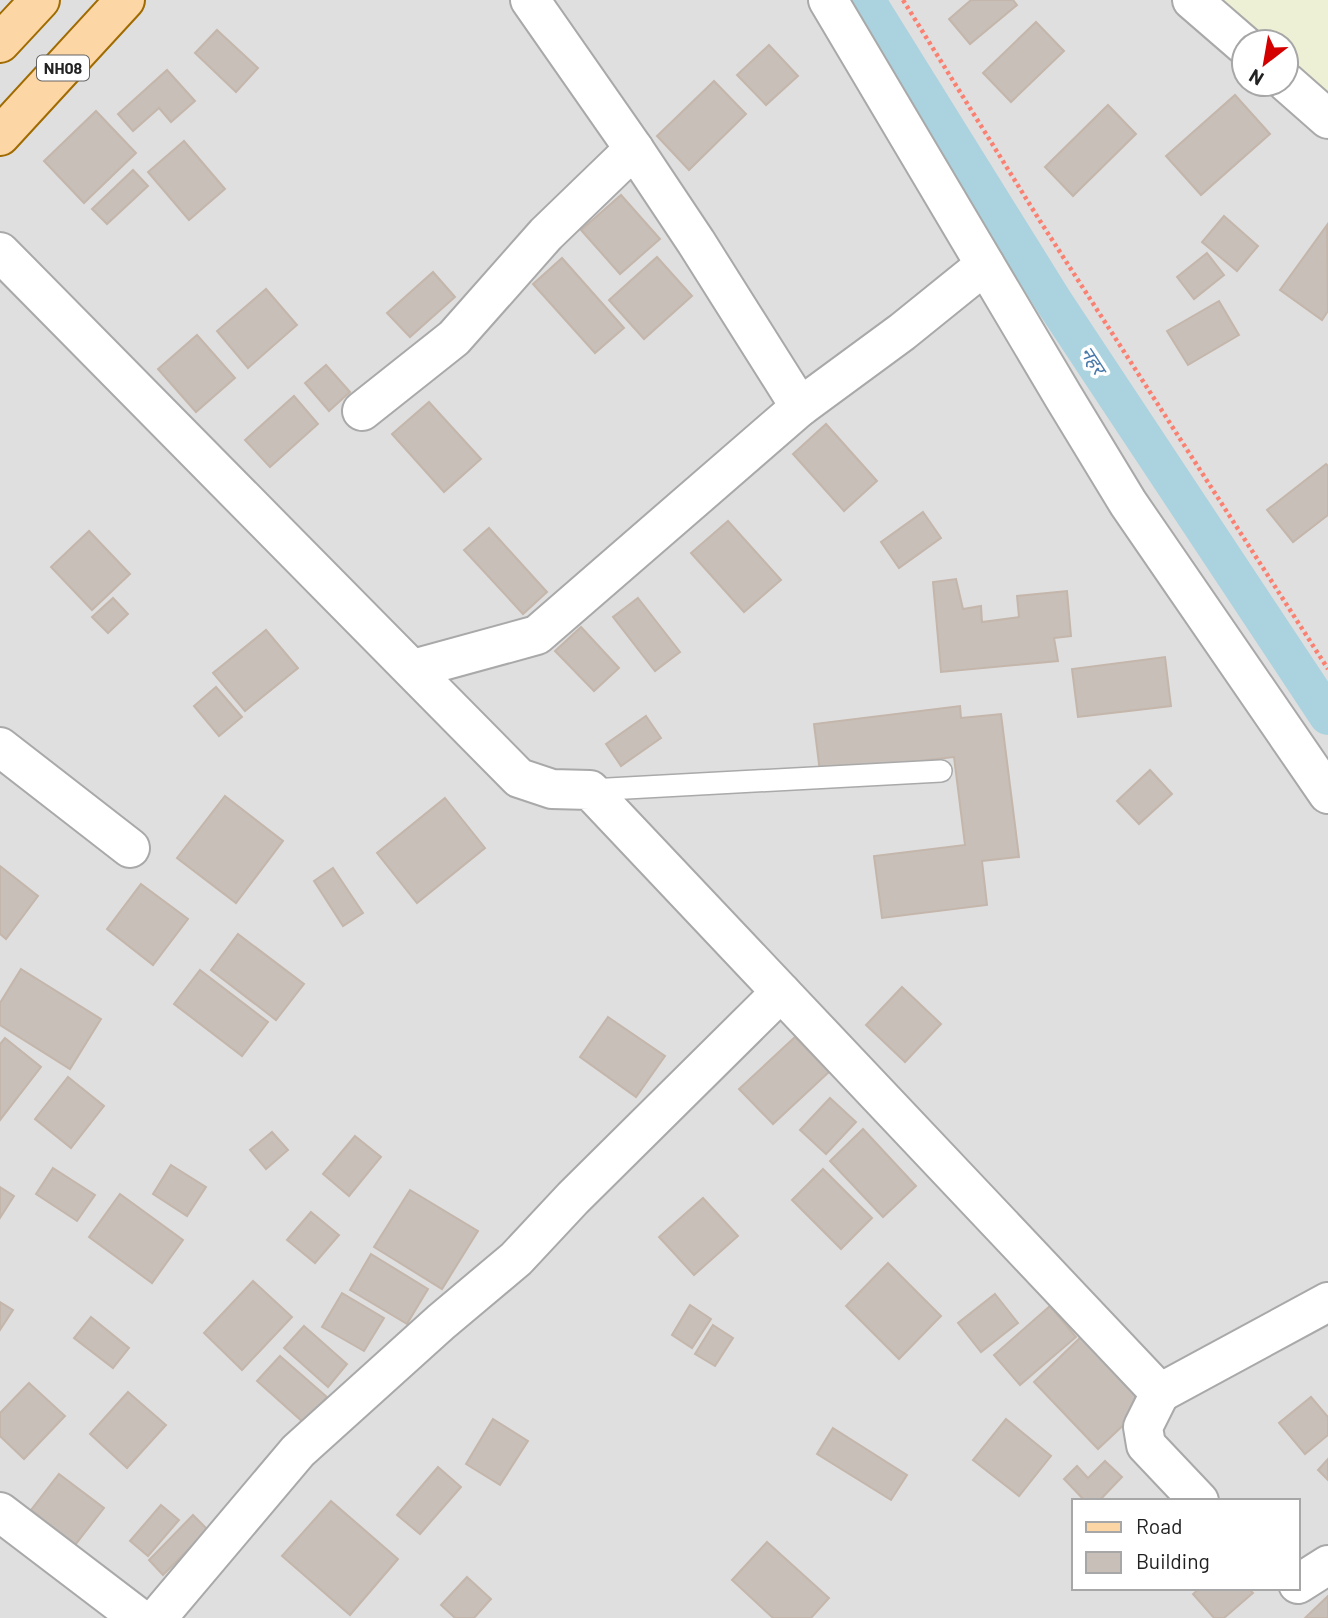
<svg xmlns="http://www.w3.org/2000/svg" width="1328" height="1618" viewBox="0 0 1328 1618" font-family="Barlow,'Noto Sans Devanagari',sans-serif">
	<rect width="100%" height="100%" fill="#f2efe9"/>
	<path fill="#e0dfdf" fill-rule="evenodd" d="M0,0H1328V1618H0ZM1244,42H1286V84H1244ZM1074,1501H1298V1588H1074Z"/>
	<path fill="#eef0d5" d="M1221,0H1328V93L1286,56V42H1269Z"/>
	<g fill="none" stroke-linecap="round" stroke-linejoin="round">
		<path stroke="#aad3df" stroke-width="38" d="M866,0L1054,302L1328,716"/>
	</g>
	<g fill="#c7bfb8" stroke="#c4b6ab" stroke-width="2">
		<path d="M971,0H1013L1017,5L970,44L949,19Z"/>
		<path d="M1036,22L1064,51L1011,102L983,73Z"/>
		<path d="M217,30L258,68L236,92L195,53Z"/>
		<path d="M769,45L798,76L766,105L737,75Z"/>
		<path d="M167,70L195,101L171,122L159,108L133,131L118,114Z"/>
		<path d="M714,81L746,114L689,170L657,136Z"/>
		<path d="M1235,95L1270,134L1201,195L1166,156Z"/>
		<path d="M1108,105L1136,134L1073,196L1045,167Z"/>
		<path d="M96,111L136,153L84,203L44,161Z"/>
		<path d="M184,141L225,189L189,220L148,172Z"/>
		<path d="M133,170L148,186L107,224L92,209Z"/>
		<path d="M621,195L660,239L620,274L581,230Z"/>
		<path d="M1224,216L1258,246L1237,271L1202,242Z"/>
		<path d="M1327,225L1328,311L1322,320L1280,290Z"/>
		<path d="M1207,253L1224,275L1194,299L1177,277Z"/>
		<path d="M657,257L692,296L644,339L609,300Z"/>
		<path d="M562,258L624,328L595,353L533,284Z"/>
		<path d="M433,272L455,297L410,337L387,313Z"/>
		<path d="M266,289L297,325L248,368L217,331Z"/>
		<path d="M1219,301L1239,335L1188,365L1167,331Z"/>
		<path d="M197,335L235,378L196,412L158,369Z"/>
		<path d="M326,365L350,392L329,411L305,383Z"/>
		<path d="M294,396L318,424L270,467L245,440Z"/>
		<path d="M429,402L481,459L444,492L392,434Z"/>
		<path d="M826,424L877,481L844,511L793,454Z"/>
		<path d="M1326,464L1328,466V515L1293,542L1267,510Z"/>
		<path d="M923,512L941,538L899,568L881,542Z"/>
		<path d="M728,521L781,580L744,612L691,553Z"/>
		<path d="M489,528L547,592L523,614L464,550Z"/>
		<path d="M89,531L130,574L92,610L51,567Z"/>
		<path d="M956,579L963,609L981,606L982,622L1019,617L1017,596L1067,591L1071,636L1054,638L1058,661L941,672L933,582Z"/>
		<path d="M113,598L128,614L108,633L92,617Z"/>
		<path d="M638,598L680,652L655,671L613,617Z"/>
		<path d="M581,627L619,668L594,691L555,651Z"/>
		<path d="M266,630L298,668L245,711L213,673Z"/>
		<path d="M1165,657L1171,706L1078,717L1072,669Z"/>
		<path d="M216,687L242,717L219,736L194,706Z"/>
		<path d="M960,706L961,718L1001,714L1019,857L982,861L987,905L882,918L874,856L965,845L954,757L820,772L814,724Z"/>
		<path d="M646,716L661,738L621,766L606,744Z"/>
		<path d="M1150,770L1172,794L1139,824L1117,801Z"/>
		<path d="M225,796L283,841L236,903L177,858Z"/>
		<path d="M445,798L485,848L417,903L377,853Z"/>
		<path d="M0,866L38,896L6,939L0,934Z"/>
		<path d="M333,868L363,913L343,926L314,881Z"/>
		<path d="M141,884L188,919L153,965L107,929Z"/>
		<path d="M238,934L304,984L276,1020L211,970Z"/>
		<path d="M21,969L101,1019L70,1069L0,1025V1003Z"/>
		<path d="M200,970L268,1022L242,1056L174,1004Z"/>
		<path d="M902,987L941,1024L905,1062L866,1025Z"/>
		<path d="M608,1017L665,1056L636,1097L580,1057Z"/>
		<path d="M795,1037L829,1072L773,1124L739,1089Z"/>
		<path d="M5,1038L41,1067L0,1120V1044Z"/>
		<path d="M68,1077L104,1106L71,1148L35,1119Z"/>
		<path d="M830,1098L856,1122L826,1154L800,1130Z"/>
		<path d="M863,1129L916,1186L883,1217L830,1161Z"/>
		<path d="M272,1132L288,1150L266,1169L250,1150Z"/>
		<path d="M355,1136L381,1157L349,1196L323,1174Z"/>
		<path d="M171,1165L206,1187L187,1216L153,1194Z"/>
		<path d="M53,1168L95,1195L77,1221L36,1194Z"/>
		<path d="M823,1169L872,1218L841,1249L792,1200Z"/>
		<path d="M0,1187L14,1196L0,1218Z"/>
		<path d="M410,1190L478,1231L442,1289L374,1247Z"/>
		<path d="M120,1194L183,1240L152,1283L89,1237Z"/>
		<path d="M703,1198L738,1236L694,1275L659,1237Z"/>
		<path d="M311,1212L339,1235L315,1263L287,1240Z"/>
		<path d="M371,1254L428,1289L407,1324L350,1290Z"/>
		<path d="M888,1263L941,1316L899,1359L846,1306Z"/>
		<path d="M253,1281L292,1317L242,1370L204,1333Z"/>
		<path d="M342,1293L384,1318L364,1351L322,1327Z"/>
		<path d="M995,1294L1018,1323L981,1352L958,1323Z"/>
		<path d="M0,1302L13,1310L0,1330Z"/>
		<path d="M690,1305L711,1319L692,1348L672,1335Z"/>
		<path d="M1050,1306L1076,1337L1020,1385L994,1355Z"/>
		<path d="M91,1317L129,1348L113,1368L74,1338Z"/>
		<path d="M713,1325L733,1338L715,1366L695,1354Z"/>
		<path d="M304,1326L347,1364L328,1387L284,1348Z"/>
		<path d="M1084,1334L1148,1402L1098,1449L1034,1382Z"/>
		<path d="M280,1356L327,1397L304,1423L257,1381Z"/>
		<path d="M29,1383L65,1416L24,1459L0,1436V1413Z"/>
		<path d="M128,1392L166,1425L127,1468L90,1434Z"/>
		<path d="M1311,1397L1328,1417V1435L1305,1454L1279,1423Z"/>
		<path d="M493,1419L528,1441L500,1485L466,1464Z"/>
		<path d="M1006,1419L1051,1456L1019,1496L973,1460Z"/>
		<path d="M833,1428L907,1475L891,1500L817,1454Z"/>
		<path d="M1328,1459V1480L1318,1470Z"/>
		<path d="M1105,1461L1122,1477L1099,1501H1085L1064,1479L1077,1466L1088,1478Z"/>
		<path d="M438,1467L461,1487L420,1534L397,1515Z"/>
		<path d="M59,1474L104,1508L75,1545L31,1510Z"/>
		<path d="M331,1501L398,1559L350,1615L282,1556Z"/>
		<path d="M161,1505L179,1520L148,1556L130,1541Z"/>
		<path d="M193,1515L208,1530L163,1575L149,1560Z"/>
		<path d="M767,1542L829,1598L811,1618H773L732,1580Z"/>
		<path d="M467,1577L491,1599L474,1618H455L441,1605Z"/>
		<path d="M1200,1588H1248L1253,1593L1224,1618H1214L1193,1594Z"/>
		<path d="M1328,1596V1618H1305Z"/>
	</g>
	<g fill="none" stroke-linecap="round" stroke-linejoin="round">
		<g stroke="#a9a9a9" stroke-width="24">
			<path id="service" d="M590,790L941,771"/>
		</g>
		<g stroke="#a9a9a9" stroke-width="42">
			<g id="minor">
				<path d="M530,0L634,149L696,242L800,407"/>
				<path d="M1192,0L1244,45"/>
				<path d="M1286,82L1328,119"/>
				<path d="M0,252L519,778L552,789L590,790L1160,1393L1328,1302"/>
				<path d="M362,411L454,338L546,234L634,149"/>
				<path d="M413,669L537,635L800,407L902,332L985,265"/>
				<path d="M0,747L130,848"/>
				<path d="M1160,1393L1143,1427L1146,1445L1199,1501"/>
				<path d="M0,1512L139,1618"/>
				<path d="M1298,1584L1328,1565"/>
				<path d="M157,1618L298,1451L441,1322L516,1259L573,1198L781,992"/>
			</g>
		</g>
		<g stroke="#a9a9a9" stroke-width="42">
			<path id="tertiary" d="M828,0L1063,396L1128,503L1328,794"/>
		</g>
		<g stroke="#a06b00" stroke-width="42">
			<g id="primary">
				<path d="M0,43L40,0"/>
				<path d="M0,136L125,0"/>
			</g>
		</g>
		<path stroke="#fa8072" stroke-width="4.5" stroke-dasharray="3.5 3.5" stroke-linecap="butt" d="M903,0L1040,221L1328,669"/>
		<use href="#service" stroke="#fff" stroke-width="21"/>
		<use href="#minor" stroke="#fff" stroke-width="38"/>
		<use href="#tertiary" stroke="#fff" stroke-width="38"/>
		<use href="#primary" stroke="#fcd6a4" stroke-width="38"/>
	</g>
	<g text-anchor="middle" stroke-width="7" stroke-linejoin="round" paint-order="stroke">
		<rect fill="#fff" stroke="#646464" stroke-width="2" x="37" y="55.5" width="52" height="25" rx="5"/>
		<g font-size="16" font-weight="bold" fill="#222">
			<text x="63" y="74">NH08</text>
		</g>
		<g font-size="19" font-style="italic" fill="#4a7aab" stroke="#fff">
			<text transform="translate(1093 360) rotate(57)" y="7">नहर</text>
		</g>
	</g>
	<rect x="1072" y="1499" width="228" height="91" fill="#ffffff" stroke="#a7a7a7" stroke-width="2"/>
	<rect x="1086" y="1522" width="35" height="10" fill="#fcd6a4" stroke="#a7a7a7" stroke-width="2"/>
	<text x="1136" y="1534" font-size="21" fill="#222222">Road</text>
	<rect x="1086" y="1552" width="35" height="21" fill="#c7bfb8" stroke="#a7a7a7" stroke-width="2"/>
	<text x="1136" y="1569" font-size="21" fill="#222222">Building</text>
	<g transform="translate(1265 63) rotate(211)"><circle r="33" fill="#ffffff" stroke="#a7a7a7" stroke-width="2"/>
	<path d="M0-5L12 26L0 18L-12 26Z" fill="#d40000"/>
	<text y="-10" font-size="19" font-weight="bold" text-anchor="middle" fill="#222222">N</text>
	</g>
</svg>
